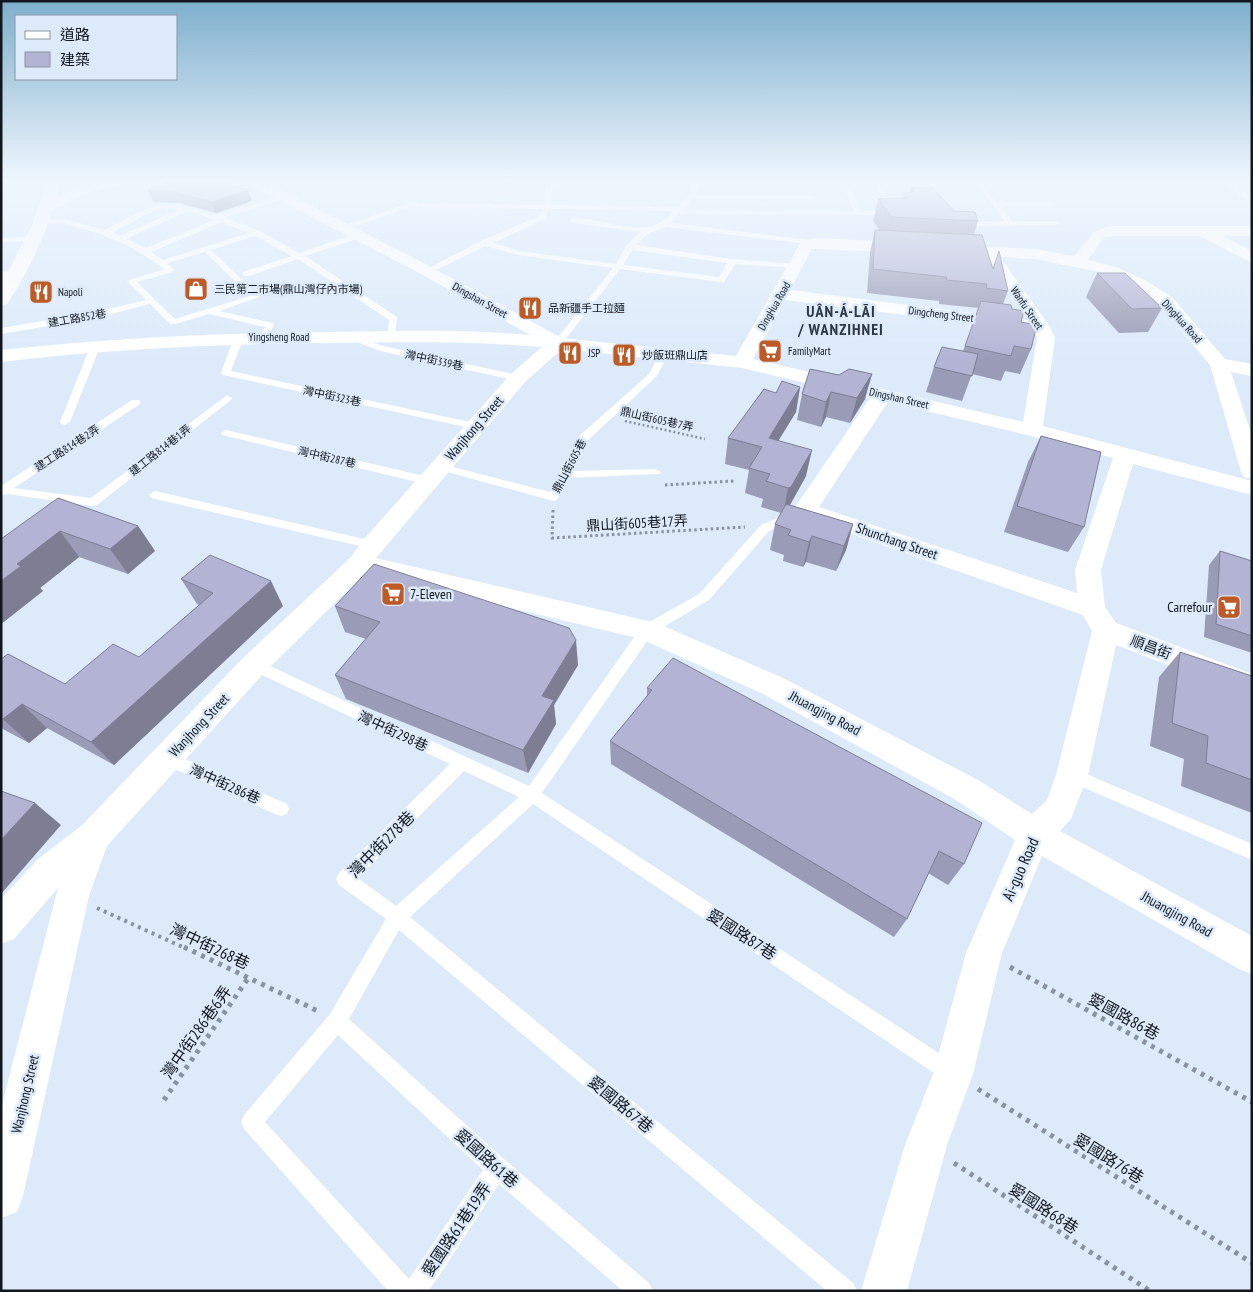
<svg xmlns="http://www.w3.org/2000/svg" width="1253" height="1292" viewBox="0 0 1253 1292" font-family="'PT Sans Narrow','Noto Sans TC',sans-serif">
	<rect width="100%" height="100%" fill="#dceafa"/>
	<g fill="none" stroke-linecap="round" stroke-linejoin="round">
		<path stroke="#89939f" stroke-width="2.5" stroke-dasharray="2 2.5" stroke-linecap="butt" d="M625,421L705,439"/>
		<g stroke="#89939f" stroke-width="3" stroke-dasharray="2.5 3" stroke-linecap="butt">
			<path d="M665,485L734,481"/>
			<path d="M553,510L552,538L745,527"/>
		</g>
		<path stroke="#89939f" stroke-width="4" stroke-dasharray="3 4.5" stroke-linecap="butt" d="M97,908L187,949"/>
		<g stroke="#89939f" stroke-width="5" stroke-dasharray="4 5.5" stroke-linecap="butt">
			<path d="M184,947L318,1011"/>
			<path d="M1010,967L1252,1102"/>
			<path d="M978,1089L1252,1263"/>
			<path d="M164,1100L249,977"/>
			<path d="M954,1163L1150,1291"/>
		</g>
		<g fill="#fff" fill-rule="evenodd">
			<path d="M547,180H553L550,205L678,207C685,199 692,191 693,180H699V185L695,195H812L816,197L812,199H692L683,210L854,211L841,180H847L861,211H889L873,180H879L898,213L894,215L679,214L671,223L817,241L821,243L817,245L666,227L649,233L636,245L732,259L796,264L800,266L796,268L735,264L724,282H721L620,269L561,345H555V341L613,268L518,255L486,246L430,273L423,271L481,241L539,216L542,209L410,207L345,230L338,228L409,203L543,205ZM549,209L672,211V213C645,245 606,215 571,219V223H574L640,232L627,245L616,264L519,251L493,243L545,219ZM632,250L727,263L719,277L623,265Z"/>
			<path d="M911,180H917L932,202L931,204H925Z"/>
			<path d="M974,180H980L997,202H1051L1055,204L1051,206H1001L1012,221H1056L1060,223L1056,225L960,226V222H963L1005,221Z"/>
			<path d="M1220,180H1227L1252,198V204Z"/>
			<path d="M282,196L284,197V199L225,217L260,231L299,253L354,234H360V238L305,256L397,317L395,338H389L387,336L389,320L298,259L249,276H243V272L292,256L255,236L211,250L260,297L219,311L273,323L274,325L267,339L264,340L259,337L265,327L209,314L176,324H170L150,304L96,318L1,334V328L96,312L146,300L127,281L164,269L133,248L100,234L64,223H40L36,221L37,219H64L105,230L137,213L162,204L179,205L216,215ZM163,208L180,209L120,236L112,233L143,216ZM188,211L215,220L146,248L126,239ZM222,222L249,233L163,260L151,252ZM205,252L250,296L175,319L137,282L173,272L174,270L168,263Z"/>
			<path d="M32,237H35V241L1,242V238Z"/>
			<path d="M239,334L244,337L231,371L475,423L480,426L475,429L223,375L221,373L234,337Z"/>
			<path d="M352,334L383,346L518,375L523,378L518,381L380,351L349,339V335Z"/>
			<path d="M95,344L100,347L70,422L65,425L61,424L60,422L90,347Z"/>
			<path d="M664,350L669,353L657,376L586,442L571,471L655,469L661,472L659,474L568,478L557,500L553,501L437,469L435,467L441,464L550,492L577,438L650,373L659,353Z"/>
			<path d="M227,395L232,398L231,400L97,505L93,506L7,494L1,496V486L132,400H140V404L14,488L91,498Z"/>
			<path d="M226,430L429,477L435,481L429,485L222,435L221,433Z"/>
			<path d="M155,491L373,541L379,545L373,549L151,498L149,495Z"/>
			<path d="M791,513L797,517L795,520L769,531L709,600L652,634L542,793L957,1065L960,1072L957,1079L950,1082L943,1079L533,804L410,917L853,1283L857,1291H827L399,930L349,1019L505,1160L649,1283L653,1291H623L499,1184L429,1291H388L244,1129L241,1122L244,1115L330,1014L386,919L339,885L336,879L339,873L450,764L249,669L247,665L249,661L254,660L259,661L529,786L642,626L699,594L761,525ZM464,771L519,797L396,906L358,878ZM338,1035L483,1170L409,1279L265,1122Z"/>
			<path d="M169,752L287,804L289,809L287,814L281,816L275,814L164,764L161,759L164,754Z"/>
			<path d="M1072,768L1252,844V860L1066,780L1064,775L1066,770Z"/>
		</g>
		<g fill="#fff" fill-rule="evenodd">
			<path d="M104,180H129L127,183L88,193L51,211H41L39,208L41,205L78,187Z"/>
			<path d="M245,180H261L433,268L562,338L736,356L801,242L817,238L910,243L916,245L918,248L916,251L910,253L812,249L790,290L1027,320L983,256L944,253L942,250L944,247L950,245L1035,249L1074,256L1094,232L1110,226H1252V236H1222L1252,251V263L1200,236H1112L1104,238L1088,260L1116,267L1145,280L1172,297L1225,359L1252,364V376L1231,372L1252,436V479L1244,477L1241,472L1210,365L1160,305L1133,288L1104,273L1035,259L1000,257L1050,327L1055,338L1043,426L1252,481V495L1133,464L1101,570L1105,607L1116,623L1252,674V697L1116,645L1088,775L1071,819L1060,831L1252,936V974L1239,969L1042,856L1002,953L973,1074L947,1145L907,1291H861L905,1145L933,1074L966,953L1015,840L956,800L763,694L641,639L365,573L264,673L107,846L89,896L23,1196L17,1212L1,1218V1108L58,888L14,939L1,944V899L38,859L81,826L244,657L351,557L364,539L511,374L542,347C470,341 398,342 326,343C218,344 109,349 1,362V350C111,338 220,333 330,332C397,331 464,329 530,335L421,274L246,183ZM785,300L1034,331L1037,338L1023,422L753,359ZM562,349L742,368L870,398L793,510L797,515L1083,615L1092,631L1056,775L1047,800L1032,814L978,780L783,678L657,623L376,558L525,382ZM888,402L1027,435L1113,458L1075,570L1077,593L819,507Z"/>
			<path d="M14,271L20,273L22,276L20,279L1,282V272Z"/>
		</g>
		<path fill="#fff" fill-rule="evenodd" d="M48,180H61C52,221 31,269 7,304L1,305V285L32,225Z"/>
		<path fill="#fff" fill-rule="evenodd" d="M242,180H267C262,186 247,186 242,180Z"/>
	</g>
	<g fill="#9a9bb6">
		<path d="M176,180L252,201L216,213L179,203L153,202L148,190Z"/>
		<path d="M911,188L954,211L978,221L974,234L993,269L1008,291L1003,304L1012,309L1021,322L1031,349L1020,374L1005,371L1001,381L972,374L962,401L926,392L934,367L963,351L979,308L939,304V301L867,293L870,252L875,230H879L873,221L878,199L903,198L904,193L910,192Z"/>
		<path d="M1097,273L1162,308L1148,332L1119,333L1086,297Z"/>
		<path d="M872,374L865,399L850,423L826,417L821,427L797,420L802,394L839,375Z"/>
		<path d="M800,387L796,412L778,441L806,476L790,505L853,524L846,550L836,571L806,562L803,567L783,561L784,555L770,550L775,524L781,513L761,507L763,499L745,493L749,470L725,464L728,438Z"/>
		<path d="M1041,436L1084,527L1068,552L1004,532L1028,462Z"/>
		<path d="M58,498L138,526L155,551L128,574L79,557L40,588L43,591L1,624Z"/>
		<path d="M1220,551L1252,561V653L1204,637L1209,565Z"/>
		<path d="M181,579L283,606L114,765L47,728L29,743L1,728V659L65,684L139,657L199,605L197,604Z"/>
		<path d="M335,606L578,665L554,705L556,724L528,773L346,699L335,675L366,639L345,632Z"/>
		<path d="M1180,652L1252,676V813L1181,786L1184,759L1150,746L1159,677Z"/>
		<path d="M647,688L964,864L948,885L928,873L907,919L894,937L611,764L610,741L647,696Z"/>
	</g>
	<g fill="#7d7e94">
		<path d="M248,190L252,201L216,213L212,202Z"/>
		<path d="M872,374L865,399L850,423L857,398Z"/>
		<path d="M800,387L796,412L764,464L769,438Z"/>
		<path d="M831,392L826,417L821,427L826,402Z"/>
		<path d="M812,450L806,476L786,512L783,514L788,488Z"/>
		<path d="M853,524L846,550L836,571L844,546Z"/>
		<path d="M138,526L155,551L128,574L110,549Z"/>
		<path d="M60,531L79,557L40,588L43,591L1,624V581L17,564Z"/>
		<path d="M812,536L806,562L803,567L809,542Z"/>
		<path d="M271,581L283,606L114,765L91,742Z"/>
		<path d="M576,640L578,665L554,705L556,724L528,773L523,750L542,696Z"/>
		<path d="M22,704L47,728L29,743L3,719Z"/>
		<path d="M35,803L61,825L1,894V840Z"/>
	</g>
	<g fill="#b3b4d4" stroke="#7d7e94">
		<path d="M176,180H211L248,190L212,202L174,192L148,190Z"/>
		<path d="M932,187L954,211L975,212L978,221L892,217L878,199L909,198L904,193L914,192L911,188Z"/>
		<path d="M875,230L982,235L993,269L999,251L1008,291L986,288L987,284L947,280L946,277L873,269Z"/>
		<path d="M1097,273H1125L1162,308L1132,309Z"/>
		<path d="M981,301L1011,305L1012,309L1024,311L1021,322L1037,325L1031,349L1014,346L1011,356L965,346Z"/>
		<path d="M942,347L978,354L972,376L934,367Z"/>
		<path d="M810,369L839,375L849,369L872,374L857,398L831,392L826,402L802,394Z"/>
		<path d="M782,381L800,387L769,438L812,450L791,487L788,488L766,481L770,474L749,468L762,447L728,438L764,389L776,393Z"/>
		<path d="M1041,436L1101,452L1084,527L1017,506Z"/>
		<path d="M58,498L138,526L110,549L60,531L17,564L21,566L1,581V539Z"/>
		<path d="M786,504L853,524L844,546L812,536L809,542L788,535L791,530L775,524Z"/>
		<path d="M1220,551L1252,561V636L1216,624Z"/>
		<path d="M210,555L271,581L91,742L22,704L3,719L1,718V659L8,654L65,684L113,644L139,657L213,593L181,579Z"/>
		<path d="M374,564L569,628L576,640L542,696L554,700L523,750L335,675L380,622L335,606Z"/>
		<path d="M1180,652L1252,676V780L1206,763L1208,736L1172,723Z"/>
		<path d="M673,658L982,823L964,864L939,851L907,919L610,741L652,690L647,688Z"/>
		<path d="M1,791L35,803L1,840Z"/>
	</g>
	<linearGradient id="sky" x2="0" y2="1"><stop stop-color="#7dafcd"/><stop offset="0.5" stop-color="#eff6fd"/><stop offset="1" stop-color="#eff6fd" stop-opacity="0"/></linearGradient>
	<rect width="1253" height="360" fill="url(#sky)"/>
	<defs>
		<g id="shop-square" transform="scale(1.25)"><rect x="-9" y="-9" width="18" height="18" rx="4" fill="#be5a26" stroke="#dceafa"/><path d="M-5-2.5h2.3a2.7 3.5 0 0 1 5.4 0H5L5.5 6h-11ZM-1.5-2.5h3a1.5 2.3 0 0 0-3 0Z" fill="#fff"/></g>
		<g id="restaurant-square" transform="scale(1.25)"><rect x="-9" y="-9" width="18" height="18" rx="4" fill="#be5a26" stroke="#dceafa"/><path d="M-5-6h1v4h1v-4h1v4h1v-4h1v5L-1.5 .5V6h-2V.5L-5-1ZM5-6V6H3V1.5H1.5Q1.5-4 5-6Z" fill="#fff"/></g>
		<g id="supermarket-square" transform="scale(1.25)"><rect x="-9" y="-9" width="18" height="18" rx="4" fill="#be5a26" stroke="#dceafa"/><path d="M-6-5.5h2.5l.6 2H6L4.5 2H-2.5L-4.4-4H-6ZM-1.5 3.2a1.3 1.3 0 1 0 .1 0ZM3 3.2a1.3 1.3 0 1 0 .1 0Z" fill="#fff"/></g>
	</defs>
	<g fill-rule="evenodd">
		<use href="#shop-square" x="196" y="289"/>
		<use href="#restaurant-square" x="41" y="292"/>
		<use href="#restaurant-square" x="530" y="308"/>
		<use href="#supermarket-square" x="770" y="351"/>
		<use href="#restaurant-square" x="570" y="353"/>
		<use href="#restaurant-square" x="624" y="355"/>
		<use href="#supermarket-square" x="393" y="594"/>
		<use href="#supermarket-square" x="1229" y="607"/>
	</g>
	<g text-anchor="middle" stroke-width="5" stroke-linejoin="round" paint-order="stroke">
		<g font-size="11" fill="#12171d" stroke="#dceafa" text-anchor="start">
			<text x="214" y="293">三民第二市場(鼎山灣仔內市場)</text>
			<text x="58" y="296">Napoli</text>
			<text x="548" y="312">品新疆手工拉麵</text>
			<text x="788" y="355">FamilyMart</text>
			<text x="588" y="357">JSP</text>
			<text x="642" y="359">炒飯班鼎山店</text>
		</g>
		<g font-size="11" fill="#12171d" stroke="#dceafa">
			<text transform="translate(480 300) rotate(29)" y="4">Dingshan Street</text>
			<text transform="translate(774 306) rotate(-60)" y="4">DingHua Road</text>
			<text transform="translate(1027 308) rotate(56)" y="4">Wanfu Street</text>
			<text transform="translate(941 314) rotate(7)" y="4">Dingcheng Street</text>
			<text transform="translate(77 318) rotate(-10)" y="4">建工路852巷</text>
			<text transform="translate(1182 321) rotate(48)" y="4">DingHua Road</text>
			<text x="279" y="341">Yingsheng Road</text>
			<text transform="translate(434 360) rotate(12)" y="4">灣中街339巷</text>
			<text transform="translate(332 396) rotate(12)" y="4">灣中街323巷</text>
			<text transform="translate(899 398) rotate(13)" y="4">Dingshan Street</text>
			<text transform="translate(657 419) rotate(13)" y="4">鼎山街605巷7弄</text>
			<text transform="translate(67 448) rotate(-33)" y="4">建工路814巷2弄</text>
			<text transform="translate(160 450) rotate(-38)" y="4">建工路814巷1弄</text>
			<text transform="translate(327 457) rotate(13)" y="4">灣中街287巷</text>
			<text transform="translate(569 466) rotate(-62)" y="4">鼎山街605巷</text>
		</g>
		<g font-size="14" fill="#12171d" stroke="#dceafa">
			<text transform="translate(474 428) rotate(-49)" y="5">Wanjhong Street</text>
			<text transform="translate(637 523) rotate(-3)" y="5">鼎山街605巷17弄</text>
			<text transform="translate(897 541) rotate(19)" y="5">Shunchang Street</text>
			<text transform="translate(1151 647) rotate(21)" y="5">順昌街</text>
			<text transform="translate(825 713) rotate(28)" y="5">Jhuangjing Road</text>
			<text transform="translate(199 725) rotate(-47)" y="5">Wanjhong Street</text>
			<text transform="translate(393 731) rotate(25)" y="5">灣中街298巷</text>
			<text transform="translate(225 784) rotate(24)" y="5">灣中街286巷</text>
			<text transform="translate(1177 914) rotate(29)" y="5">Jhuangjing Road</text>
			<text transform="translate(25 1094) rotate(-77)" y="5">Wanjhong Street</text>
		</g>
		<g font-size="14" fill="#12171d" stroke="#dceafa" text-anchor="start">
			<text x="410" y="599">7-Eleven</text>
			<text x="1212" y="612" text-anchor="end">Carrefour</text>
		</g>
		<g font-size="16" font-weight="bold" letter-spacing="1" fill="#2d3844" stroke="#dceafa">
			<text x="841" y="317">UÂN-Á-LĀI<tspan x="841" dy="18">/ WANZIHNEI</tspan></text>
		</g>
		<g font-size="16" fill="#12171d" stroke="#dceafa">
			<text transform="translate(381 844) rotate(-45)" y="6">灣中街278巷</text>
			<text transform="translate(1020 869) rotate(-66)" y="6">Ai-guo Road</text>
			<text transform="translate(742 934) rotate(33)" y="6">愛國路87巷</text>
			<text transform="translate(210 946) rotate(25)" y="6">灣中街268巷</text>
			<text transform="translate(1124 1016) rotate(29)" y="6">愛國路86巷</text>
			<text transform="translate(196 1032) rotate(-55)" y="6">灣中街286巷6弄</text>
			<text transform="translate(621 1104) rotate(40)" y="6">愛國路67巷</text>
			<text transform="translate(487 1158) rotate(42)" y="6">愛國路61巷</text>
			<text transform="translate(1109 1158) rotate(32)" y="6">愛國路76巷</text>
			<text transform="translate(1044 1208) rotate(33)" y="6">愛國路68巷</text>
			<text transform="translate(456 1229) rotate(-56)" y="6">愛國路61巷19弄</text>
		</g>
	</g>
	<rect width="1253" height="1292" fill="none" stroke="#12171d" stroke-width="5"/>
	<rect x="15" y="15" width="162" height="65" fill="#dceafa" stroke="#8b96a2"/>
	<rect x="25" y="31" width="25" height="8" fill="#ffffff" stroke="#8b96a2"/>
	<text x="60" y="40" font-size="15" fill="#12171d">道路</text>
	<rect x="25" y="52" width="25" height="15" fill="#b3b4d4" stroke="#8b96a2"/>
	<text x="60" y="65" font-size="15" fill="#12171d">建築</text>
</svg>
